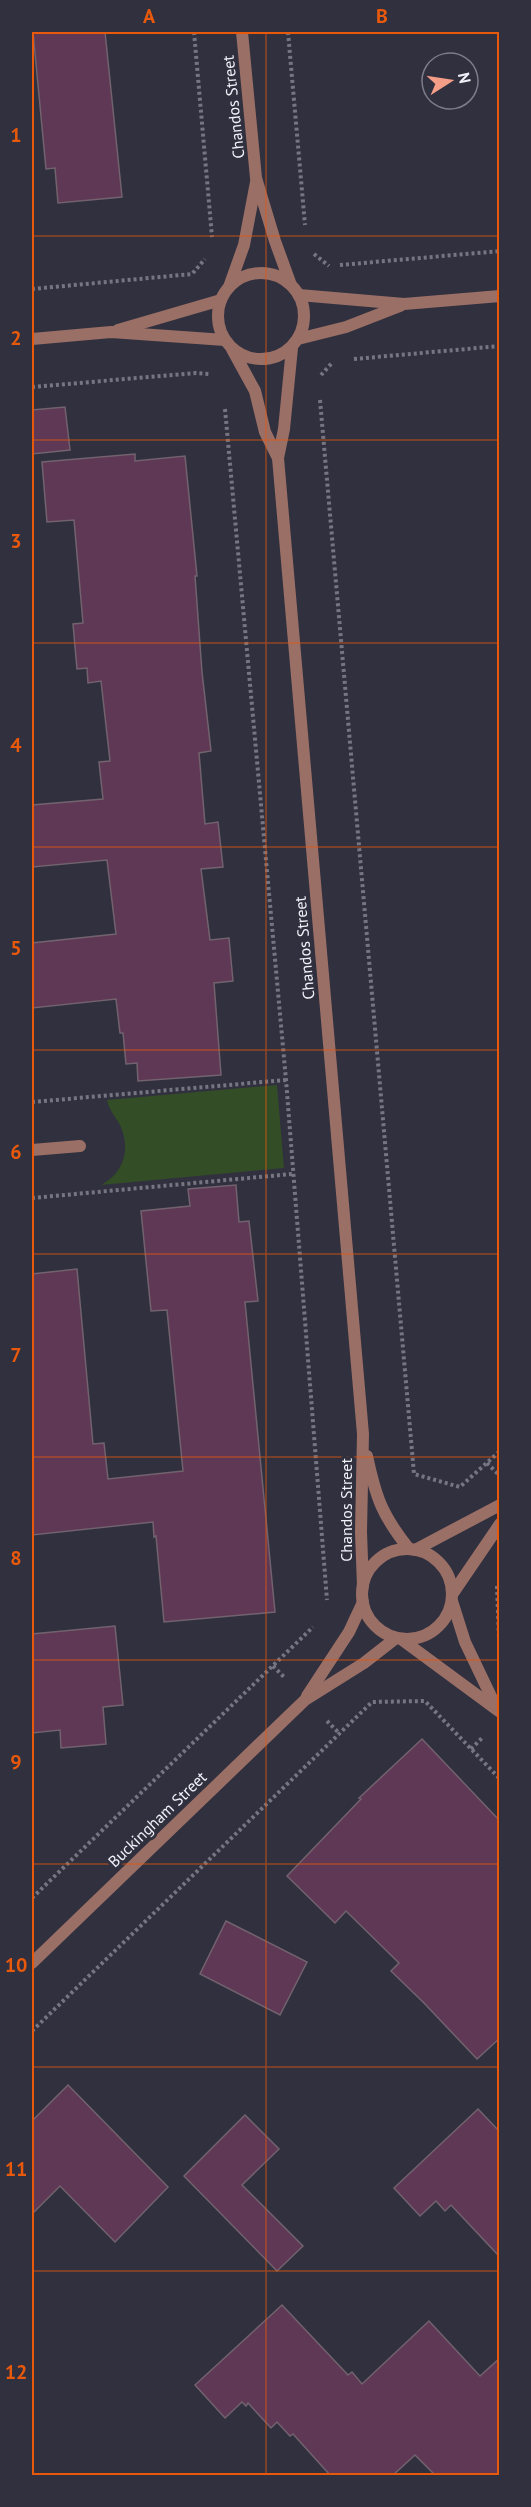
<svg xmlns="http://www.w3.org/2000/svg" width="531" height="2507" viewBox="0 0 531 2507" font-family="'PT Sans',sans-serif">
	<rect width="100%" height="100%" fill="#31303f"/>
	<path fill="#334d27" d="M277,1085L284,1168L101,1185C124,1173 131,1149 120,1125C115,1116 109,1110 107,1100Z"/>
	<g fill="#5e3855" stroke="#72626e" stroke-width="1.5">
		<path d="M33,32H105L122,197L58,203L55,168L46,169Z"/>
		<path d="M65,407L70,450L32,454V410Z"/>
		<path d="M135,454V461L185,456L197,576H195L202,672L211,751L199,753L205,824L218,822L223,867L201,869L210,940L229,938L233,981L214,983L221,1075L138,1081L137,1063L126,1064L123,1033H120L116,999L32,1008V943L116,934L107,860L32,867V805L103,799L99,762L110,761L101,681L88,683L87,668L77,669L73,624L83,623L74,520L47,522L42,462Z"/>
		<path d="M236,1185L239,1222L249,1221L258,1301L245,1302L275,1612L164,1622L156,1536L154,1537L153,1522L32,1535V1274L77,1269L93,1444L104,1443L108,1479L183,1471L167,1310L151,1311L141,1211L190,1206L188,1189Z"/>
		<path d="M115,1626L123,1705L103,1707L106,1744L61,1748L60,1730L32,1733V1634Z"/>
		<path d="M422,1739L500,1821V2038L477,2059L424,2003L391,1971L399,1963L346,1911L335,1923L287,1876L361,1799L359,1798Z"/>
		<path d="M226,1921L307,1962L280,2015L200,1974Z"/>
		<path d="M68,2085L168,2187L115,2242L60,2186L32,2214V2121Z"/>
		<path d="M478,2109L500,2132V2257L451,2205L445,2211L436,2201L420,2216L394,2188Z"/>
		<path d="M245,2115L279,2149L242,2185L303,2246L277,2271L184,2176Z"/>
		<path d="M282,2305L348,2375L352,2372L362,2384L429,2321L480,2376L500,2358V2475H435L415,2455L393,2475H330L293,2434L290,2436L277,2422L271,2428L248,2403L246,2406L242,2402L225,2418L195,2385Z"/>
	</g>
	<g fill="none" stroke-linecap="round" stroke-linejoin="round">
		<g stroke="#767582" stroke-width="4" stroke-dasharray="3 3" stroke-linecap="butt">
			<path d="M194,32L212,237"/>
			<path d="M288,32L305,225"/>
			<path d="M314,254L329,266"/>
			<path d="M340,265L500,251"/>
			<path d="M32,289L192,274L205,259"/>
			<path d="M354,359L500,346"/>
			<path d="M321,375L332,363"/>
			<path d="M32,387L196,373L210,374"/>
			<path d="M320,400L414,1474L460,1487L500,1451"/>
			<path d="M225,409L286,1080L327,1600"/>
			<path d="M32,1102L286,1080"/>
			<path d="M32,1198L292,1174"/>
			<path d="M487,1463L499,1475"/>
			<path d="M497,1586L499,1638"/>
			<path d="M273,1666L284,1677"/>
			<path d="M327,1721L339,1733"/>
			<path d="M471,1749L483,1737"/>
			<path d="M32,1898L313,1627"/>
			<path d="M32,2031L372,1702L425,1701L500,1779"/>
		</g>
		<g stroke="#9a6f66" stroke-width="12">
			<path d="M242,32L256,178L275,241L291,285"/>
			<circle cx="261" cy="316" r="43"/>
			<path d="M229,287L244,245L256,182"/>
			<path d="M299,295L404,304L500,296"/>
			<path d="M118,330L221,300"/>
			<path d="M32,339L111,332L225,340"/>
			<path d="M298,339L346,327L400,306"/>
			<path d="M292,348L284,429L278,458L363,1434L361,1532L363,1586"/>
			<path d="M232,349L255,391L265,432L278,458"/>
			<path d="M32,1150L80,1146"/>
			<path d="M367,1456C376,1498 382,1515 409,1549"/>
			<circle cx="407" cy="1594" r="45"/>
			<path d="M415,1550L500,1505"/>
			<path d="M453,1593L500,1524"/>
			<path d="M452,1601L465,1642L497,1709"/>
			<path d="M401,1639L500,1712"/>
			<path d="M307,1696L349,1632L363,1602"/>
			<path d="M32,1963L305,1700L364,1663L396,1638"/>
		</g>
	</g>
	<path fill="none" stroke="#e8590c" stroke-width="1.5" stroke-opacity="0.55" d="M266,32V2476M32,236H500M32,440H500M32,643H500M32,847H500M32,1050H500M32,1254H500M32,1457H500M32,1660H500M32,1864H500M32,2067H500M32,2271H500"/>
	<g text-anchor="middle" stroke-width="6" stroke-linejoin="round" paint-order="stroke">
		<g font-size="16" fill="#f0f0f9" stroke="#31303f">
			<text transform="translate(233 107) rotate(-96)" y="6">Chandos Street</text>
			<text transform="translate(304 948) rotate(-95)" y="6">Chandos Street</text>
			<text transform="translate(346 1510) rotate(-90)" y="6">Chandos Street</text>
			<text transform="translate(157 1819) rotate(-44)" y="6">Buckingham Street</text>
		</g>
	</g>
	<rect width="531" height="2507" fill="none" stroke="#31303f" stroke-width="66"/>
	<g transform="translate(450 81) rotate(78)"><circle r="28" fill="#31303f" stroke="#7d7d89" stroke-width="1.5"/>
	<path d="M0-4.5L10 22L0 15L-10 22Z" fill="#f49e87"/>
	<text y="-9" font-size="16" font-weight="bold" text-anchor="middle" fill="#f0f0f9">N</text>
	</g>
	<rect x="33" y="33" width="465" height="2441" fill="none" stroke="#e8590c" stroke-width="2"/>
	<g font-size="20" text-anchor="middle" font-weight="bold" fill="#e8590c">
		<text x="149" y="23">A</text>
		<text x="382" y="23">B</text>
		<text x="16" y="142">1</text>
		<text x="16" y="345">2</text>
		<text x="16" y="548">3</text>
		<text x="16" y="752">4</text>
		<text x="16" y="955">5</text>
		<text x="16" y="1159">6</text>
		<text x="16" y="1362">7</text>
		<text x="16" y="1565">8</text>
		<text x="16" y="1769">9</text>
		<text x="16" y="1972">10</text>
		<text x="16" y="2176">11</text>
		<text x="16" y="2379">12</text>
	</g>
</svg>
